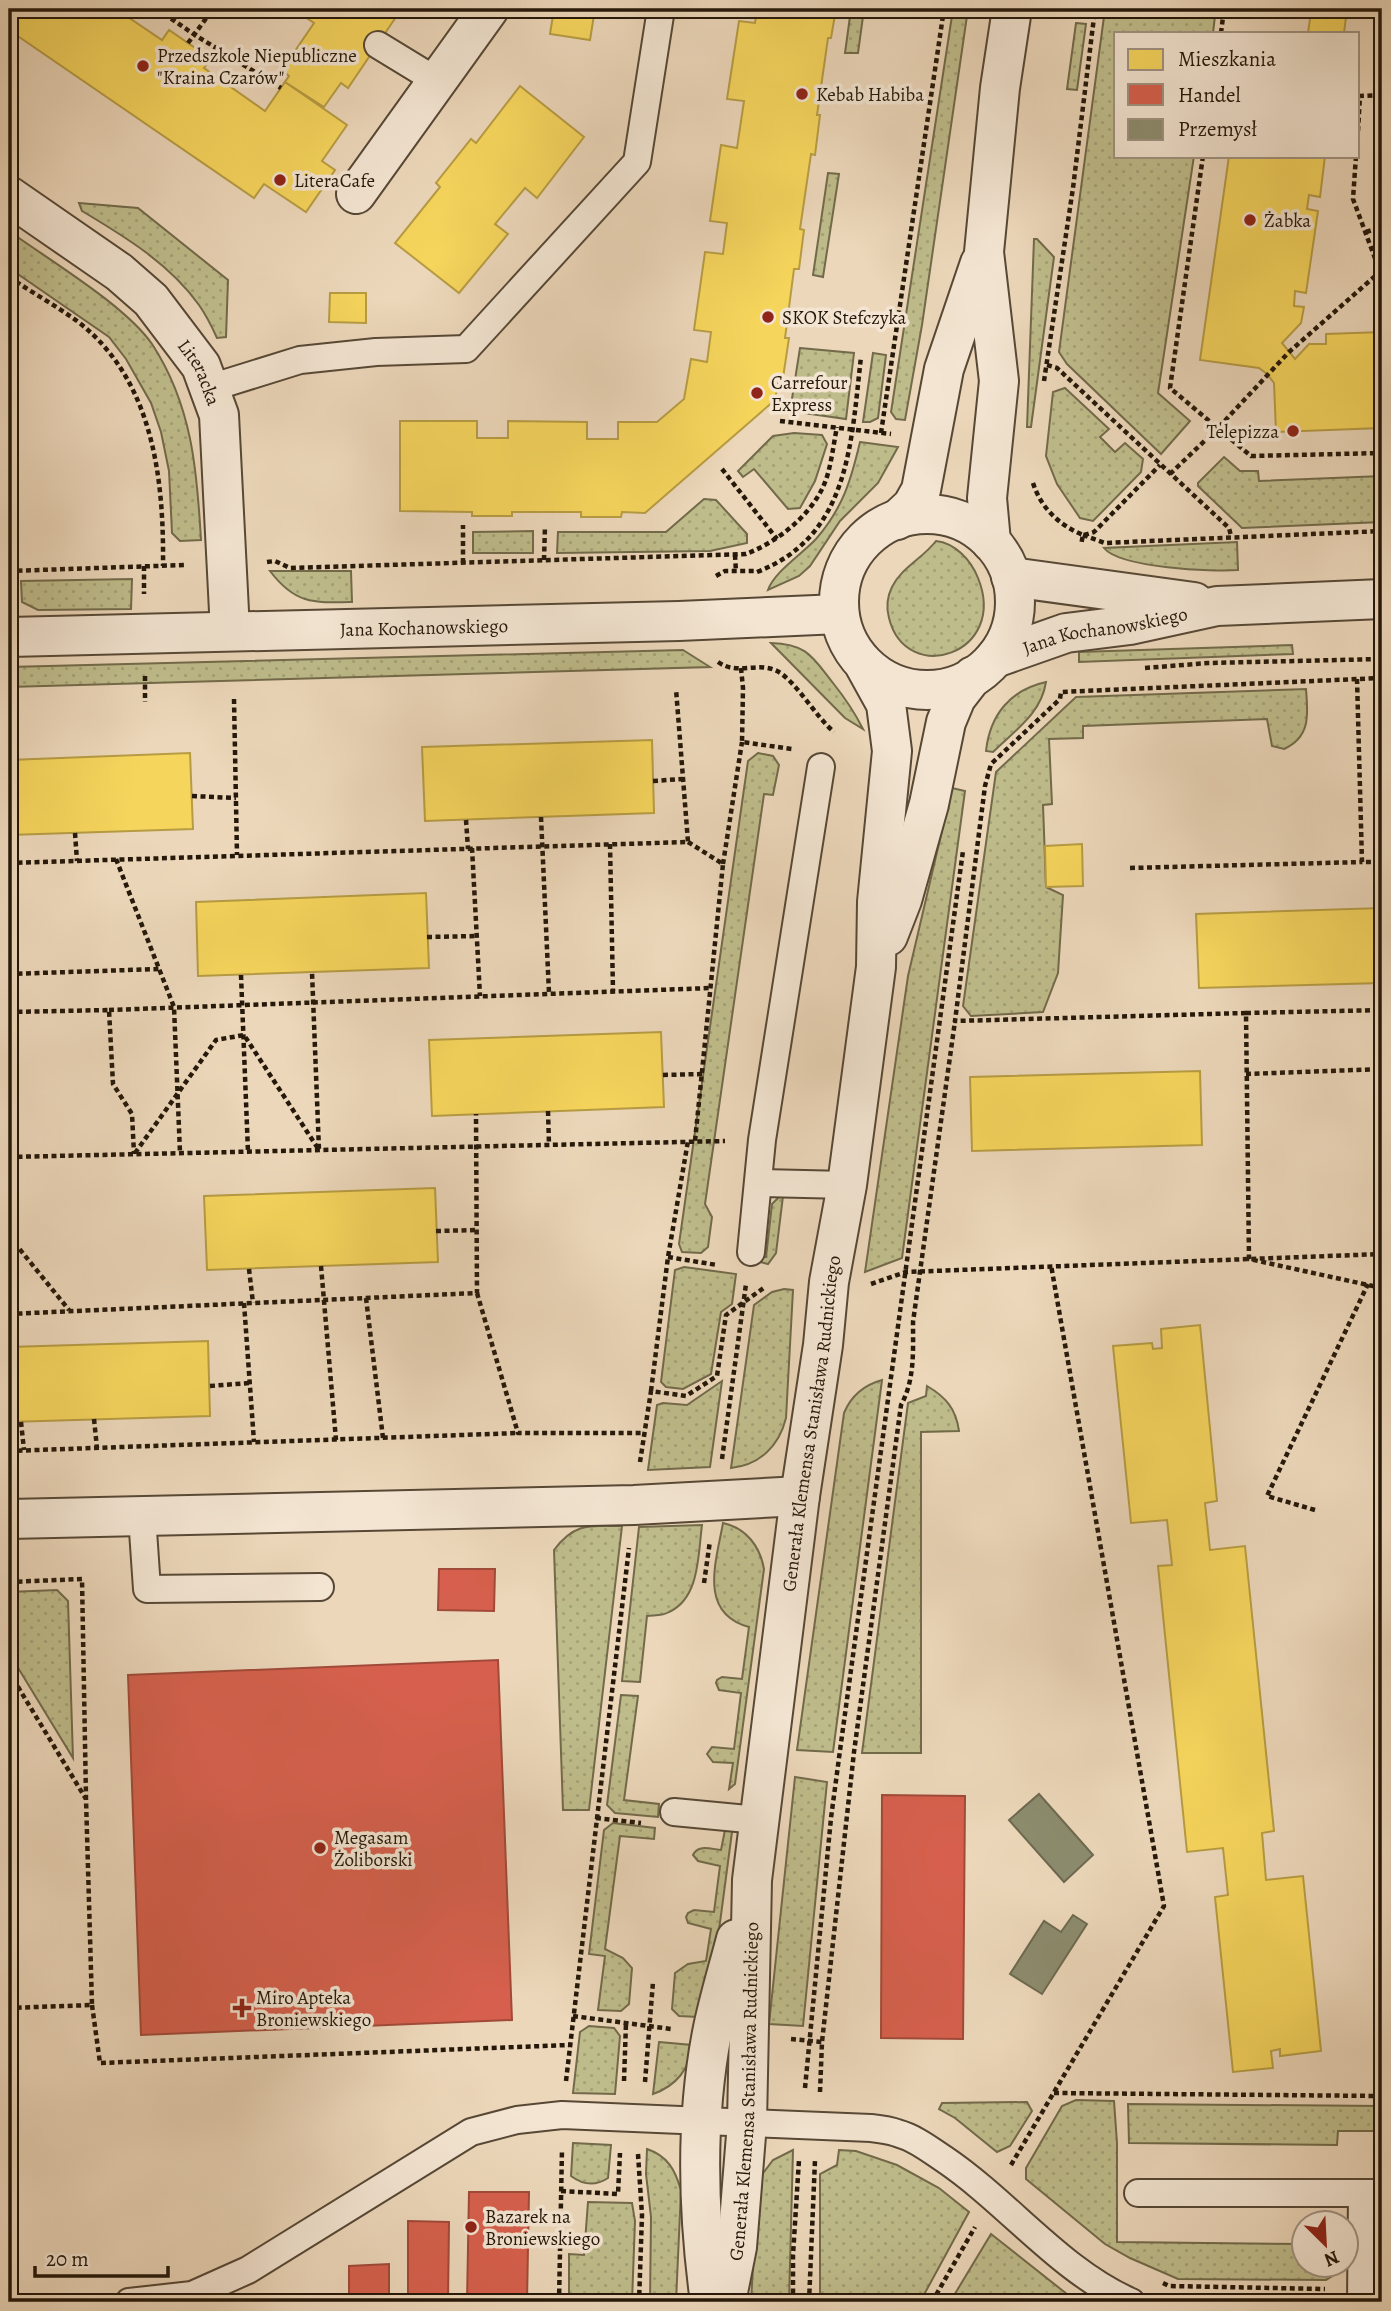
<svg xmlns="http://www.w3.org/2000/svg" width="1391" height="2311" viewBox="0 0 1391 2311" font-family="Alegreya,serif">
	<defs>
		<pattern id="grass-dots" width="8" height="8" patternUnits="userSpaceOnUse" patternTransform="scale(1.75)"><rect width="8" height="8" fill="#bfbc8b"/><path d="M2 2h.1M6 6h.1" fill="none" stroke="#a4a177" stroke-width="1.8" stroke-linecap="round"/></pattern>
	</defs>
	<rect width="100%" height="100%" fill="#ecd7ba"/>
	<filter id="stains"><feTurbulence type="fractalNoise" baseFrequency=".00286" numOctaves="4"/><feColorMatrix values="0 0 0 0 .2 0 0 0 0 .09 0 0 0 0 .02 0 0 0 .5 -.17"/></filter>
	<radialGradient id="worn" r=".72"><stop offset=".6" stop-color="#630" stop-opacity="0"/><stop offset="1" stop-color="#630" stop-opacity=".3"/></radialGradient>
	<g fill="url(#grass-dots)" stroke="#726a4a" stroke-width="2">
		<path d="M851,9H864L858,53H845Z"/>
		<path d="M953,9H968L922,325L905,420L896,419L891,412Z"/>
		<path d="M1105,9H1210L1215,16L1213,33H1116V156H1194L1158,393L1190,421L1161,454L1067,364L1059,352Z"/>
		<path d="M1076,23L1086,24L1077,90L1067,89Z"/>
		<path d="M828,173L839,174L823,277L813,275Z"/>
		<path d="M79,203L138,208L228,280L226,337L217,338C212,327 206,315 199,305C170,264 124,236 82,211Z"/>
		<path d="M9,231C49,260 125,305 152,344C192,405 197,470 201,540L180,541L172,533L169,471L161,432L151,403L126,359L109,337L9,268Z"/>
		<path d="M1034,239H1037L1054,257L1031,427H1027Z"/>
		<path d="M800,348L854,353L846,419L797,412L791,405Z"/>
		<path d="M873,353L886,355L878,418L870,422H863Z"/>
		<path d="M1065,388L1109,429L1100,437L1115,452L1125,443L1143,459L1141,472L1093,521L1080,518L1057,484L1046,456L1053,392Z"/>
		<path d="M794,433L822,435L827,444L815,481L800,508L788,509L754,469L743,477L738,471L773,436Z"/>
		<path d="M860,442L898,447L878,483L840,521L810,566L799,576L768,590C774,572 802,554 816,539C843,508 851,480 860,442Z"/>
		<path d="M1224,457L1240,471H1258L1259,481L1382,476V522L1242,528L1198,486V483Z"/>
		<path d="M704,499L716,500L747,534V543L710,551L557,553L558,532H666Z"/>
		<path d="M533,531V553H473V532Z"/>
		<path d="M936,541C955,543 971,560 978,578C1009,654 906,687 889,618C886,607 887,597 892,587C901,568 923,558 936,541Z"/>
		<path d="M1237,542L1238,570C1213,572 1120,568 1104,548Z"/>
		<path d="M270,571H351L352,602C313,603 295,604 270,571Z"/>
		<path d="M132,579L131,609L38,610L22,602L21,581Z"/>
		<path d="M771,643C808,644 813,658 833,683C845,698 854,711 863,729L845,718Z"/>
		<path d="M1292,645L1293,654L1079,662V652Z"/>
		<path d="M683,650L710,667L9,687V667Z"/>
		<path d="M1046,682C1041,714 1015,730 993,752L986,751C990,715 1010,690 1046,682Z"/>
		<path d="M1306,689C1308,714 1311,737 1284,749L1272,746L1267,719L1083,726V738L1049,739L1052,804L1043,805L1046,887L1063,895L1058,973L1043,1012L971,1016L963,1006L996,772L1076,697Z"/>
		<path d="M758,753L773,756L779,765L773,795L764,794L705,1204L712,1217L708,1247L701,1253L682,1252L679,1244L748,761Z"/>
		<path d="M952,788L965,791L902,1258L865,1272L908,976Z"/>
		<path d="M780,1196H783L776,1253L768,1264L760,1262V1257H766L772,1204Z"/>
		<path d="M684,1267L736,1274L732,1304L721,1312L711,1374L683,1389L666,1387L661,1382L675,1270Z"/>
		<path d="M784,1289L793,1290L786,1418C779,1446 760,1465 731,1468L754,1305L772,1292Z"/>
		<path d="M882,1380L833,1752L797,1750L844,1413C851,1396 864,1385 882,1380Z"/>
		<path d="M722,1381L710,1467L648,1470L657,1405L663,1403L687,1405Z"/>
		<path d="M927,1386C946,1397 956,1409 959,1431L921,1432V1753H862L908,1403L926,1396Z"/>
		<path d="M723,1523C746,1528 760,1546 764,1569L735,1784L729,1789L733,1763L713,1762L707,1754L712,1747L734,1749L741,1693L719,1690L716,1683L717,1680L722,1677L742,1679L749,1627C698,1613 716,1562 723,1523Z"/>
		<path d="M702,1525C698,1554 700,1598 669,1612C663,1616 654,1615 647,1616L640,1682L622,1681L639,1527Z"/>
		<path d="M622,1526L589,1810H563L554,1550C575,1522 590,1526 622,1526Z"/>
		<path d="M57,1590L68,1601L73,1758L9,1653V1592Z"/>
		<path d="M621,1695L638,1696L624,1800L659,1804L658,1817L615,1813L607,1805Z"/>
		<path d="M795,1777L827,1782L803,2026L769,2024Z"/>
		<path d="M613,1823L655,1828L654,1839L620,1836L605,1949L623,1958L632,1968L629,2004L621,2011L598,2010L605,1956L589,1954L604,1830Z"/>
		<path d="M726,1825L732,1832L719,1930L698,2017L679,2016L672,2009L675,1973L688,1964L706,1961L711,1929L688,1923L686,1917L688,1913L694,1910L714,1912L720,1866L698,1861L693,1855C698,1844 711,1849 721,1850Z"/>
		<path d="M589,2026L614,2028L620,2036L615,2094L573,2093L580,2032Z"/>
		<path d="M659,2042L692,2045C690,2069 676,2086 653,2094Z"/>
		<path d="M1076,2100L1114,2101L1117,2143V2242L1303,2244L1304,2266H1339L1337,2273L1326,2280L1178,2279L1130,2258L1105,2244L1026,2179V2168L1062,2106Z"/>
		<path d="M1027,2102L1032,2111L1010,2146L997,2152L955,2118L939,2109L942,2103Z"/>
		<path d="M1128,2104L1382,2106V2131H1338L1337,2145L1129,2143Z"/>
		<path d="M573,2143L611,2145L608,2178C596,2186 583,2185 571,2176Z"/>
		<path d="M647,2149C668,2156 675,2170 681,2190L676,2302H650L651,2217L646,2174Z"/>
		<path d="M793,2150L789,2302H751L758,2180L773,2160Z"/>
		<path d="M839,2150L856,2151L897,2165L939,2188L969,2212L920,2302H820V2174L837,2165Z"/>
		<path d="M588,2202L632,2203L635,2221L632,2302H569V2254L584,2255Z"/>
		<path d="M991,2234L1077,2302H950Z"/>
	</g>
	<g fill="#f6d55c" stroke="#b79c43" stroke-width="2">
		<path d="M9,9H120L119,11L162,40L169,30L211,59L204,68L265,111L285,82L347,125L322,161L335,170L306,212L264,184L254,198L9,30Z"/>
		<path d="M293,9H379L391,17L392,15L396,17L348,88L341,83L324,107L285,82L289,76L282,70L314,23Z"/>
		<path d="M554,9H595L590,40L550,34Z"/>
		<path d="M757,9H836L831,38H828L817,115H820L815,155L811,154L800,229L804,230L799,269H794L785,338H789L783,378H779L775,400L645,513L622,512L621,517H581V512H512V516H472V512L400,511V421H477V438H508V421L587,422V439H618V422H657L684,399L691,359L707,362L711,332L694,330L705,252L723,254L727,223L710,221L721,145L737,148L744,101L727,99L739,21L755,23Z"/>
		<path d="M1311,12L1346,17L1344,33H1308Z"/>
		<path d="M520,86L584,137L537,198L525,188L495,224L508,234L459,293L395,243L440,187L436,183L471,139L476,143Z"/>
		<path d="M1229,156H1325L1320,197L1309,195L1307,209L1318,211L1306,293L1295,291L1294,306L1304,307L1301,323L1282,343L1295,359L1309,344H1326V334L1382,332V428L1276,432L1274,383L1267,374L1259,368L1200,360Z"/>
		<path d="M330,293H366V323L329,322Z"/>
		<path d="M652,740L654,813L425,821L422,747Z"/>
		<path d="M190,753L193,829L9,835V760Z"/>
		<path d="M1082,844L1083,886L1046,887L1045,846Z"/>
		<path d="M426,893L429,968L198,976L196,902Z"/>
		<path d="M1382,908V983L1199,988L1196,914Z"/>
		<path d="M661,1032L664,1107L432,1116L429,1040Z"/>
		<path d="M1200,1071L1202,1145L972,1151L970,1077Z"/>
		<path d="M435,1188L438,1262L207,1270L204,1196Z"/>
		<path d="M1200,1325L1217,1501L1205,1503L1210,1550L1245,1546L1274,1831L1262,1833L1266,1880L1303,1876L1321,2051L1280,2056V2049L1271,2051L1273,2068L1233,2072L1215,1897L1228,1895L1223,1848L1187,1852L1158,1566L1172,1565L1167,1520L1131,1523L1113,1346L1152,1343L1153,1349L1162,1348L1161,1329Z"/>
		<path d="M208,1341L210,1416L9,1422V1347Z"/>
	</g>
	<g fill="#d6604d" stroke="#a14a39" stroke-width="2">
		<path d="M439,1569H495L494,1611L438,1610Z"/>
		<path d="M498,1660L512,2020L141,2035L128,1675Z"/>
		<path d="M882,1795L965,1796L963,2039L881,2038Z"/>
		<path d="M469,2192H529L527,2302H467Z"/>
		<path d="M408,2221L449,2222L448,2302H408Z"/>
		<path d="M389,2264V2302H349V2266Z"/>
	</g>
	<g fill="#8c8c6e" stroke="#6d6950" stroke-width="2">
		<path d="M1039,1794L1093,1855L1064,1882L1009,1820Z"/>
		<path d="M1073,1915L1087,1924L1042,1994L1010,1974L1044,1921L1061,1932Z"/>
	</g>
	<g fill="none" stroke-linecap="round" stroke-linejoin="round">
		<g stroke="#574836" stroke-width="30">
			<g id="service">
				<path d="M378,45L437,81"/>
				<path d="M210,388L300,360L376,352L466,349L637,162L661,9"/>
				<path d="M759,1183L847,1185"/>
				<path d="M751,1252L762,1140L821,767"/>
				<path d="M142,1516L147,1589L320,1587"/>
				<path d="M674,1812L758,1820"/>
				<path d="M1138,2193H1382"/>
				<path d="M129,2302L192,2295L248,2270L471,2132L517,2120L562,2115L871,2128C880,2129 889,2130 897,2133C915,2138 929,2149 944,2159C1009,2203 1059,2270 1131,2302"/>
				<path d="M1361,2302L1362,2193"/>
			</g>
		</g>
		<g stroke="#574836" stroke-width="42">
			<g id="minor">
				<path d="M356,194L489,9"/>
				<path id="s1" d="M9,196L119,272L151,300L201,366L219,415L230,631"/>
				<path id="s2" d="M9,637L679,621L839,614"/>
				<path d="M9,1519L634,1505L800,1496"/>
			</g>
		</g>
		<g stroke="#574836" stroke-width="42">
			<g id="tertiary">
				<circle cx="927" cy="602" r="88"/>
				<path d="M897,520L912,506L921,490L944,369L980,263"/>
				<path d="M991,542L987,498L999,381L984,252L1000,88L1012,9"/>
				<path d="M1011,577L1194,602"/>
				<path id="s3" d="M995,658L1066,633L1130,625L1217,606L1382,599"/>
				<path d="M888,936L902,900L929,804L946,722L956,698L973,676"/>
				<path d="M710,2302C698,2214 695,2121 712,2033C718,2002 728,1970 736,1939"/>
				<path id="s4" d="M726,2302L737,2247L747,2123L752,1880L800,1496L823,1345L829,1282L847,1185L876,967L877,902L892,751L886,704L865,666"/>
			</g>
		</g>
		<g stroke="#25180a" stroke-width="4.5" stroke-dasharray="5 3.5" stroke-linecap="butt">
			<path d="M157,9L195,35L281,88"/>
			<path d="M1221,33L1224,9"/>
			<path d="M188,43L213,9"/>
			<path d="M1358,131L1360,96L1382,95"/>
			<path d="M1203,156L1170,388L1251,456L1382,453"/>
			<path d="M1356,156L1353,199L1376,261L1382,267"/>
			<path d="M1366,232L1382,227"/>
			<path d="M9,277C31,292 55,305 77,321C153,379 164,478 163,566"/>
			<path d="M1047,365L1057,368L1229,528L1231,536"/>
			<path d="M1044,381L1073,188L1095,9"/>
			<path d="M780,421L891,434"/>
			<path d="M881,433L944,9"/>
			<path d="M722,469L777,539"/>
			<path d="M1170,474L1218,428L1289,352L1382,270"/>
			<path d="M1033,483C1041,508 1059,525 1083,535L1081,545"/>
			<path d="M1083,535L1105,543L1382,531"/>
			<path d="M1084,535L1094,532L1160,465"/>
			<path d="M735,555L736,572"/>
			<path d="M544,560L545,526"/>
			<path d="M267,562L275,561L290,568L746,554C777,542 809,517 823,487C831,470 833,446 837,427"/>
			<path d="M463,563V525"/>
			<path d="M144,566V594"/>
			<path d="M9,571L185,565"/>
			<path d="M757,572C850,536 851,443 861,357"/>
			<path d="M716,576L725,571H757"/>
			<path d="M718,662C738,676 757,661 777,671C795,680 816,717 834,732"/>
			<path d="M741,668L743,688L742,742L792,749"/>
			<path d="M1145,668L1208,663L1382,659"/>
			<path d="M145,676V702"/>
			<path d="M1382,678L1061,692L1060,699L991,764L985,786L955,1021L1246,1013L1249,1259L1382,1288"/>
			<path d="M1357,679L1362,862H1382"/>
			<path d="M234,699L237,855"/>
			<path d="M653,781L683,779"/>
			<path d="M192,796L236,798"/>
			<path d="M541,817L549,993"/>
			<path d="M466,820L468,849"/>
			<path d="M75,833L77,861"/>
			<path d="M688,842L723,864L695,1141"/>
			<path d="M610,844L613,991"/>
			<path d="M472,848L480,996"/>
			<path d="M116,859L174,1007L180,1153"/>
			<path d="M9,863L688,842L676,689"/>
			<path d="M723,864L742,742"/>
			<path d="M1130,868L1362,862"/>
			<path d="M427,937L477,936"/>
			<path d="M9,974L159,969"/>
			<path d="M241,975L248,1152"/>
			<path d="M109,1010L711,988"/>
			<path d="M9,1012L109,1010L113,1084L132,1114L134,1154"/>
			<path d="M1246,1013L1382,1010"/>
			<path d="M1246,1074L1382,1069"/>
			<path d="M663,1075L702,1074"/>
			<path d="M548,1111L549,1145"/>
			<path d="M135,1153L216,1040L244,1035L319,1150L312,972"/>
			<path d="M9,1157L725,1141"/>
			<path d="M436,1231L477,1230"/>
			<path d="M9,1236L69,1310"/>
			<path d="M668,1257L717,1265"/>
			<path d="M321,1266L336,1440"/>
			<path d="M249,1269L253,1303"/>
			<path d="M871,1284L906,1272L1382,1254"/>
			<path d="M477,1293L518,1433H644"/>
			<path d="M366,1298L383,1438"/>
			<path d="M244,1303L254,1442"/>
			<path d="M9,1314L477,1293L476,1114"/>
			<path d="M210,1386L250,1383"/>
			<path d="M651,1391L668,1257L688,1141"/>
			<path d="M94,1419L97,1448"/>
			<path d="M21,1422L24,1450"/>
			<path d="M9,1451L518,1433"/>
			<path d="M722,1459L746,1284"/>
			<path d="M640,1462L651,1391L686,1396L717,1376L726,1315L765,1287"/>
			<path d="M1315,1510L1267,1496L1368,1284"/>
			<path d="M9,1582L82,1579L86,1798"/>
			<path d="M704,1583L710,1541"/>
			<path d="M9,1672L86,1799L92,2005L9,2008"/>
			<path d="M596,1818L641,1823"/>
			<path d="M92,2005L100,2063L569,2045"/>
			<path d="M573,2016L671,2029"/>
			<path d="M791,2039L822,2042"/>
			<path d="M566,2081L629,1548"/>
			<path d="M624,2081L626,2023"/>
			<path d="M645,2082L653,1982"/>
			<path d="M805,2088L831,1818L841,1743L963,851"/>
			<path d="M820,2092L822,2042L854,1752L901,1405C915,1380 913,1350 913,1322L955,1021"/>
			<path d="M1054,2093L1382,2096"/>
			<path d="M638,2154L642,2215L639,2302"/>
			<path d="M1011,2165L1164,1906L1051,1265"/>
			<path d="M561,2191L618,2194L620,2153"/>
			<path d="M1163,2283L1169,2286L1325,2289"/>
			<path d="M559,2302L562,2149"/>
			<path d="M793,2302V2255L799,2160"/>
			<path d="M809,2302L815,2160"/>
			<path d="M932,2302L975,2227"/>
		</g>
		<use href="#service" stroke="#f3e5d2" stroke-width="26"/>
		<use href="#minor" stroke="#f3e5d2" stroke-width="38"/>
		<use href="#tertiary" stroke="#f3e5d2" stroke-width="38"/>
	</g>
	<g fill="#8f2418" stroke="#f3e5d2" stroke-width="2.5">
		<circle cx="143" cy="66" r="7"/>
		<circle cx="802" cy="94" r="7"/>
		<circle cx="280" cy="180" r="7"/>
		<circle cx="1250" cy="220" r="7"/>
		<circle cx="768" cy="317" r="7"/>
		<circle cx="757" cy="393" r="7"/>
		<circle cx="1293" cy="431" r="7"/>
		<circle cx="320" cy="1848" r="7"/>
		<path d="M238.5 1997.5h7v7h7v7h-7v7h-7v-7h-7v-7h7z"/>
		<circle cx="471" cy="2227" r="7"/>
	</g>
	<g text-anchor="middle" stroke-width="7" stroke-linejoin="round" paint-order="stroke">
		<g font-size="19" fill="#25180a" stroke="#f3e5d2" text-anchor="start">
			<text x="157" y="62">Przedszkole Niepubliczne<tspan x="157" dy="22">"Kraina Czarów"</tspan></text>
			<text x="816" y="101">Kebab Habiba</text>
			<text x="294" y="187">LiteraCafe</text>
			<text x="1264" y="227">Żabka</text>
			<text x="782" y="324">SKOK Stefczyka</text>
			<text x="771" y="389">Carrefour<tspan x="771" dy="22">Express</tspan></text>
			<text x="1279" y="438" text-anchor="end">Telepizza</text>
			<text x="334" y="1844">Megasam<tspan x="334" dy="22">Żoliborski</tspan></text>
			<text x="256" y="2004">Miro Apteka<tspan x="256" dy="22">Broniewskiego</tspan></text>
			<text x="485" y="2223">Bazarek na<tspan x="485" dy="22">Broniewskiego</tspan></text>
		</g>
		<g font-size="19" fill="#25180a" stroke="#f3e5d2">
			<text dy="7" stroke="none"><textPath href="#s1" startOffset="264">Literacka</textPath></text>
			<text dy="7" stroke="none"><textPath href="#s2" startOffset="415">Jana Kochanowskiego</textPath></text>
			<text dy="7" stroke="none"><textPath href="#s3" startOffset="114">Jana Kochanowskiego</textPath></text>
			<text dy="7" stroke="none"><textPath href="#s4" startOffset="884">Generała Klemensa Stanisława Rudnickiego</textPath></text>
			<text dy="7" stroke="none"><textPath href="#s4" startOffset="212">Generała Klemensa Stanisława Rudnickiego</textPath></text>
		</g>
	</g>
	<rect width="1391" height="2311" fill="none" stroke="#ecd7ba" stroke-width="35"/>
	<rect x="10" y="10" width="1370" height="2290" fill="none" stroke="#25180a" stroke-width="3.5"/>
	<rect x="18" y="18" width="1356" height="2276" fill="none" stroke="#25180a" stroke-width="2"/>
	<rect x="1114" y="32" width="245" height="126" fill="#f3e5d2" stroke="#a19382" stroke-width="2"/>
	<rect x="1128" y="49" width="35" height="21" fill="#f6d55c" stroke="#a19382" stroke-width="2"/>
	<text x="1178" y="66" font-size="21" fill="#25180a">Mieszkania</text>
	<rect x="1128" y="84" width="35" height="21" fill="#d6604d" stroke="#a19382" stroke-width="2"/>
	<text x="1178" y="102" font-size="21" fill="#25180a">Handel</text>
	<rect x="1128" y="119" width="35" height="21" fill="#8c8c6e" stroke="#a19382" stroke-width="2"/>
	<text x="1178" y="136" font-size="21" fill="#25180a">Przemysł</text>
	<g transform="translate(1325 2244) rotate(156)"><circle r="33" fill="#f3e5d2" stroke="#a19382" stroke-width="2"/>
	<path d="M0-5L12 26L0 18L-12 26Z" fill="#8f2418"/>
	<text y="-10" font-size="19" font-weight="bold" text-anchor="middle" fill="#25180a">N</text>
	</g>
	<path d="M35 2266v10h133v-10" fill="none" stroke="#25180a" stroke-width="3.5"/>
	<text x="46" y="2266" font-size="21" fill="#25180a" stroke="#f3e5d2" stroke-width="5" paint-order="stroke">20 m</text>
	<rect width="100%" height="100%" filter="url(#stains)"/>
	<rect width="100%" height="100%" fill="url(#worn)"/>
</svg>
